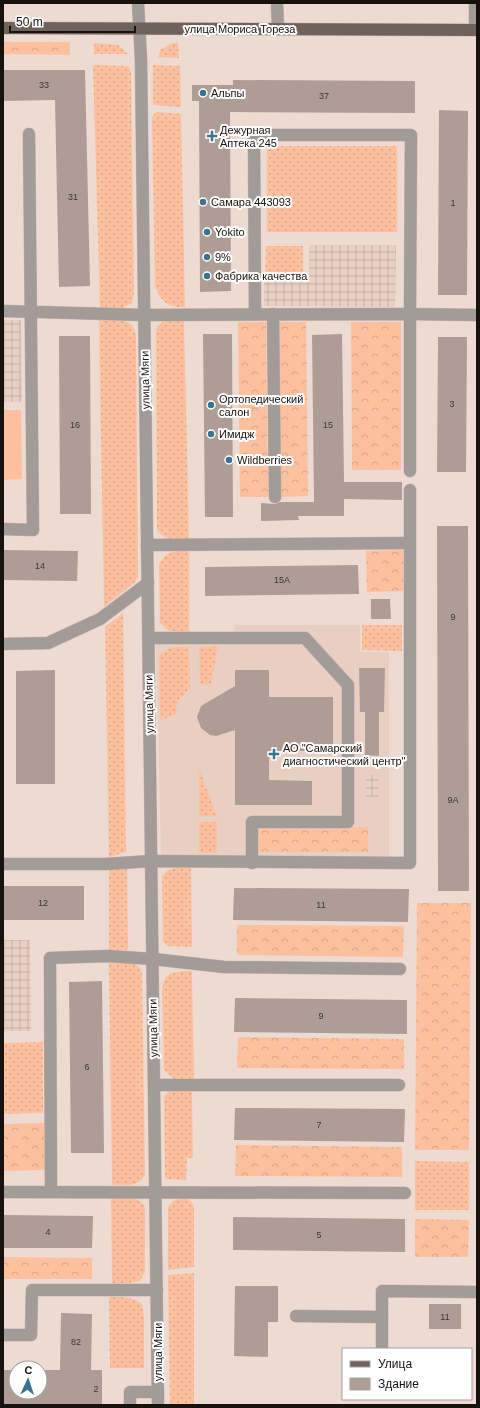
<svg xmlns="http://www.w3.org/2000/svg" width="480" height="1408" viewBox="0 0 480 1408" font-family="Arial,sans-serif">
	<defs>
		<pattern id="industrial-grid" width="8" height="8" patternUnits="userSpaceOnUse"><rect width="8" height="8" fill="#e8cfc2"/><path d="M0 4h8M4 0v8" fill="none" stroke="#c6b1a6"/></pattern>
		<pattern id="grass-dots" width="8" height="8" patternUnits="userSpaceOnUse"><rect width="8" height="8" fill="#fdc09e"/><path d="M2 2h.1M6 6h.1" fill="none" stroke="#d8a487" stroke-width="1.8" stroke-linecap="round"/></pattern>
		<pattern id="forest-crowns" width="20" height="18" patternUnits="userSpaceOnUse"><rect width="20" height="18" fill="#fdc09e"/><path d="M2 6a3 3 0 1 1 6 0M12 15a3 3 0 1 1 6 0" fill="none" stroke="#d8a487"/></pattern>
	</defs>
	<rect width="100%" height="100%" fill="#eddbd2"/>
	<path fill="#e8cfc2" d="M235,625H360V652H389V856H161L156,644H235Z"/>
	<g fill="url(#industrial-grid)">
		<path d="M309,245H396L395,307L264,306V281H309Z"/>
		<path d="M3,320H21L22,402H3Z"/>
		<rect x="366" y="775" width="13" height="22"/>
		<path d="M3,940H30L31,1031H3Z"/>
	</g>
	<g fill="url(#grass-dots)">
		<path d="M94,43L118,45L128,54H94Z"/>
		<path d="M173,43H178L179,58L158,57L161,49Z"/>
		<path d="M93,65L128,66L131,71L134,293L132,303L121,309L100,308Z"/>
		<path d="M153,65L180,66L181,107L153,105Z"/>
		<path d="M157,112L181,114L185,307C168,308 161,302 155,286L152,117L154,114Z"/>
		<rect x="267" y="146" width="130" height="86"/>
		<path d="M266,246H303V275H265Z"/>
		<path d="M184,319L189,540C178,540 162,541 157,529L156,330C161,318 173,320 184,319Z"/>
		<path d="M99,320C114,320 133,316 136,335L138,577L134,583L104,607Z"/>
		<path d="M189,550V632L169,631L160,623L159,564L166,555L175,551Z"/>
		<path d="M123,613L126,852L109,857L105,627Z"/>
		<path d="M362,625H402V651L362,650Z"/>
		<path d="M218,646L211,684L200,685L199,647Z"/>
		<path d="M173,647H189L190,688L178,701L175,715L160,720L159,660L161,653Z"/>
		<path d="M199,769L217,816H199Z"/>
		<rect x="199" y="822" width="18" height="31"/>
		<path d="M178,867H191L192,947L167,946L163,941L162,876L168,870Z"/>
		<path d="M127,868L128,950H109V869Z"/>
		<path d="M109,963C120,963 139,959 142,973L145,1174C140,1188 124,1185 112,1185Z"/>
		<path d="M182,971H192L194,1079H174L164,1070L162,988C165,975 169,973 182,971Z"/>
		<path d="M43,1042V1113L3,1114V1043Z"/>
		<path d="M192,1090L193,1158H187L186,1180L165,1179L164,1096L170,1091Z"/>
		<path d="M415,1161L469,1162V1210H415Z"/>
		<path d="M111,1198C122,1198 141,1194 145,1208V1272L140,1281L129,1283L112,1284Z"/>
		<path d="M181,1198L190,1200L194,1206V1267L168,1270V1207L173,1201Z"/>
		<path d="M194,1273V1405H170L168,1275Z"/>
		<path d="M109,1297C121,1297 132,1296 142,1304L144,1318V1368H110Z"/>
	</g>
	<g fill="url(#forest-crowns)">
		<path d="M3,42H70V55L3,54Z"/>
		<path d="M238,322H266L268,497H240Z"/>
		<path d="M278,322H306L308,496L280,497Z"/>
		<path d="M351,322H401V470H352Z"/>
		<path d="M403,550V591L367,592L366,551Z"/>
		<rect x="259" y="827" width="109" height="25"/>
		<path d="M417,903H471L469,1150H415Z"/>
		<path d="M237,925L404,926L403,957L237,955Z"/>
		<path d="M238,1037L404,1039V1069L237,1068Z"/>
		<path d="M44,1123L45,1170L3,1171V1124Z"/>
		<path d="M236,1145L402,1147V1177L235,1176Z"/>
		<path d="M415,1219L469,1220L468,1257H415Z"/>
		<path d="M3,1257L92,1258V1279H3Z"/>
	</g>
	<path fill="#fdc09e" d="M3,410H21L22,479L3,480Z"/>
	<g fill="#ae9d94">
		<path d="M3,70H85L90,286L59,287L55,100L3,101Z"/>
		<path d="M233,80L415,81V113L230,112L231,291L200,292L199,101H192V85H233Z"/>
		<path d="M439,110L468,111L467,295H438Z"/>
		<path d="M203,334H232L233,517H205Z"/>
		<path d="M342,334L344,482H402V500L344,499V516H298L299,520L261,521V503L275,504L280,502H314L312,335Z"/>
		<path d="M59,336H90L91,514H60Z"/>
		<path d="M438,337H467L466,472H437Z"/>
		<path d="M437,526H468L469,891H438Z"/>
		<path d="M3,550L78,551L77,581L3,580Z"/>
		<path d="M358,565L359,594L205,596V567Z"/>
		<path d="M371,599H390L391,619H371Z"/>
		<path d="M359,668H385L384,712H379V756L365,755V712H360Z"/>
		<path d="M55,670V784H16V671Z"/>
		<path d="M235,670H269V697H333V751H269V780L312,781V805H235V730L216,736L210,735L201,728L197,717L201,706L206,703L235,686Z"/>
		<rect x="3" y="886" width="81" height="34"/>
		<path d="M234,888L409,889L408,922L233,920Z"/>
		<path d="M102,981L104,1153H71L69,982Z"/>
		<path d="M235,998L407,1000V1034L234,1032Z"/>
		<path d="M235,1108L405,1109L404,1142L234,1140Z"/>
		<path d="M3,1215L93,1216L92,1248H3Z"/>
		<path d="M233,1217L405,1219V1252L233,1250Z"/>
		<path d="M235,1286H278V1322H268V1357L234,1356Z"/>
		<rect x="429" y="1304" width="32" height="25"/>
		<path d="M61,1313L92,1314L91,1370H102V1405H3V1370H16V1392H40V1370H60Z"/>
	</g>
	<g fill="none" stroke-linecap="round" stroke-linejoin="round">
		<g stroke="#c7b7af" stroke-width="13">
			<g id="minor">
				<path d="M138,3L141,60L158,1405"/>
				<path d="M277,3L278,29"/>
				<path d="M475,30V3"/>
				<path d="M3,311L144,315L410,314V471"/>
				<path d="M255,313L254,135H411L410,314L477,315"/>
				<path d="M273,314L275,497"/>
				<path d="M3,529L33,530L29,134"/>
				<path d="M147,545L409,543"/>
				<path d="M149,638H305L348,685V822H252V863"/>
				<path d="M3,644L48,643L100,619L148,583"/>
				<path d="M3,864H106L151,861L410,863V490"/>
				<path d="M154,1085H399"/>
				<path d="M3,1192L405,1193"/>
				<path d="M51,1192L50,958L107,956L153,959L224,967L400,969"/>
				<path d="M296,1316L382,1317"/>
				<path d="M3,1335H31L32,1290H157"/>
				<path d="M382,1349V1291L477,1292"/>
				<path d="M130,1405V1392H158"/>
			</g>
		</g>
		<g stroke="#c7b7af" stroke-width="13">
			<path id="major" d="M3,28L477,30"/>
		</g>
		<use href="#minor" stroke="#a29b97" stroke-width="12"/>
		<use href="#major" stroke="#6f625b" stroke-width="12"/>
	</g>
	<g fill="#3b738d" stroke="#fff" stroke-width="1.5">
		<circle cx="203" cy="93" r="4"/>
		<path d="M210 130h4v4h4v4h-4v4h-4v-4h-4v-4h4z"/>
		<circle cx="203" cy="202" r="4"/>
		<circle cx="207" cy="232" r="4"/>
		<circle cx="207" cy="257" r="4"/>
		<circle cx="207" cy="276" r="4"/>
		<circle cx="211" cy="405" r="4"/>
		<circle cx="211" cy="434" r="4"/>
		<circle cx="229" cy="460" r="4"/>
		<path d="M272 748h4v4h4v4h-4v4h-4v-4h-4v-4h4z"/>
	</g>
	<g text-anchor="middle" stroke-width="4" stroke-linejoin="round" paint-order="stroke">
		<g font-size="9" fill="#3e3530">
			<text x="44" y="88">33</text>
			<text x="324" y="99">37</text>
			<text x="73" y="200">31</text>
			<text x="453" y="206">1</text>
			<text x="452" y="407">3</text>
			<text x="75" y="428">16</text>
			<text x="328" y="428">15</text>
			<text x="40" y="569">14</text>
			<text x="282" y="583">15А</text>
			<text x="453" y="620">9</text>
			<text x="453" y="803">9А</text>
			<text x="43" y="906">12</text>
			<text x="321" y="908">11</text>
			<text x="321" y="1019">9</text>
			<text x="87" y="1070">6</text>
			<text x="319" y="1128">7</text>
			<text x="48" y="1235">4</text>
			<text x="319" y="1238">5</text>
			<text x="445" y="1320">11</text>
			<text x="76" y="1345">82</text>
			<text x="96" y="1392">2</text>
		</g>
		<g font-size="11" fill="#18120f" stroke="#fff">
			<text x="240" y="33">улица Мориса Тореза</text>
			<text transform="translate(145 380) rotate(-91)" y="4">улица Мяги</text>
			<text transform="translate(149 704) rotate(-91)" y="4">улица Мяги</text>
			<text transform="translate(153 1028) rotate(-91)" y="4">улица Мяги</text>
			<text transform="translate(158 1352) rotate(-90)" y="4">улица Мяги</text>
		</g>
		<g font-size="11" fill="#18120f" stroke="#fff" text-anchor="start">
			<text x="211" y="97">Альпы</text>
			<text x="220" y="134">Дежурная<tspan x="220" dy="13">Аптека 245</tspan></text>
			<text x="211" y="206">Самара 443093</text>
			<text x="215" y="236">Yokito</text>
			<text x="215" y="261">9%</text>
			<text x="215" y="280">Фабрика качества</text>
			<text x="219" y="403">Ортопедический<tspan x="219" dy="13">салон</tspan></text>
			<text x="219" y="438">Имидж</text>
			<text x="237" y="464">Wildberries</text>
			<text x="283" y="752">АО "Самарский<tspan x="283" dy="13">диагностический центр"</tspan></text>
		</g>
	</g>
	<rect width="480" height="1408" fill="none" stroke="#18120f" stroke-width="8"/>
	<rect x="342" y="1348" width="130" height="52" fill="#ffffff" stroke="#a3a09f"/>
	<rect x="350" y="1361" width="20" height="6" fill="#6f625b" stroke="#a3a09f"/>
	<text x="378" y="1368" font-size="12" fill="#18120f">Улица</text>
	<rect x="350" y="1378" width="20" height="12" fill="#ae9d94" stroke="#a3a09f"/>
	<text x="378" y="1388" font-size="12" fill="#18120f">Здание</text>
	<g transform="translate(28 1380) rotate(3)"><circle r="19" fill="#ffffff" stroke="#a3a09f"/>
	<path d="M0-3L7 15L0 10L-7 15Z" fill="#3b738d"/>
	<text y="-6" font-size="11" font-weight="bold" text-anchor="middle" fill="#18120f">С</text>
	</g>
	<path d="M10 26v6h125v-6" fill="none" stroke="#18120f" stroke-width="2"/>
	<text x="16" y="26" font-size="12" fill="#18120f" stroke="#ffffff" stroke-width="3" paint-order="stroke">50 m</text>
</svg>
